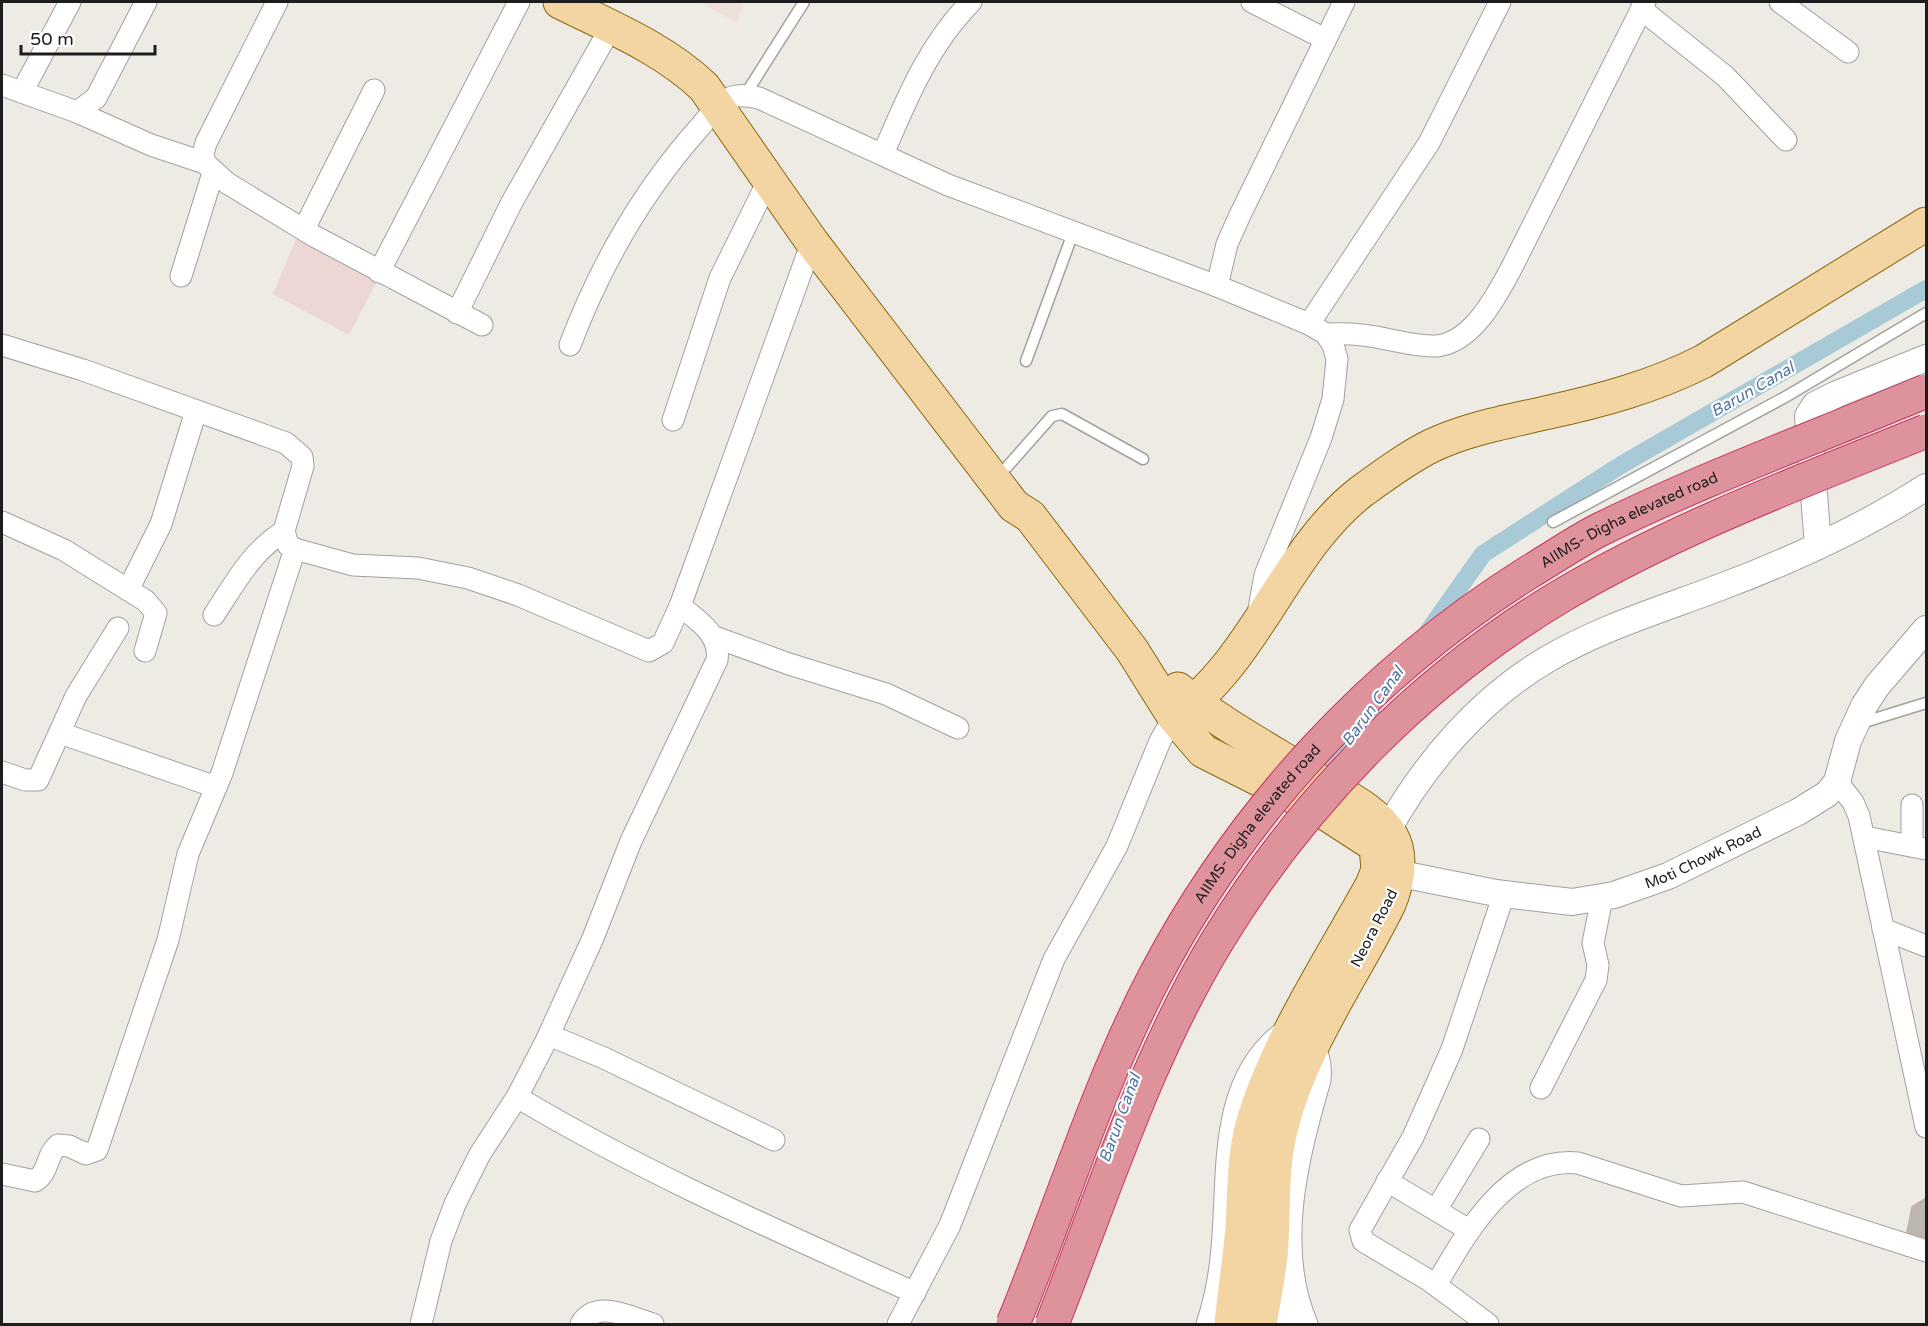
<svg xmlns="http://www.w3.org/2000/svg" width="1928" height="1326" viewBox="0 0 1928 1326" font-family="'Varela Round',sans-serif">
	<rect width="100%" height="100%" fill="#edebe4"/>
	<path fill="#edd7d5" d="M303,222L384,268L349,335L273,294Z"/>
	<path fill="#eee0d8" d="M700,2H744L737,23Z"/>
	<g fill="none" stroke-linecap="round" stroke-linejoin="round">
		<g stroke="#a8cad7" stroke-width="18">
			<path d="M1427,633L1483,554L1621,465L1926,289"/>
			<path d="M1323,776L1371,711"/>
		</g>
	</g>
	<path fill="#beb7b1" stroke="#beb3a8" stroke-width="1.5" d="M1926,1198V1238L1907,1232L1912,1207Z"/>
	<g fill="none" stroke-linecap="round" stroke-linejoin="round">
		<g stroke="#a1a1a1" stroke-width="13">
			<g id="service">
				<path d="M745,95L804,2"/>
				<path d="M1026,361L1073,233"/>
				<path d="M1007,467L1052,416L1062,414L1143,459"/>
				<path d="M1553,522L1787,396L1926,313"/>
				<path d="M1858,724L1926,703"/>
			</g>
		</g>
		<g stroke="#a1a1a1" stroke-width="23">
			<g id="minor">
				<path d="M277,2L206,143L203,154L205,163L227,183L314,236L482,325"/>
				<path d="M1252,2L1325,39"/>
				<path d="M1780,2L1848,52"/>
				<path d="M1641,9L1725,76L1786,140"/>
				<path d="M2,85L77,112L96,98L146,2"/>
				<path d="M22,92L70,2"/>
				<path d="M77,112L151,145L205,163"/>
				<path d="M883,154C906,100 929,44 971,2"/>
				<path d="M304,229L374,90"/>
				<path d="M379,272L519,2"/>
				<path d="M181,276L213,173"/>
				<path d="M1217,286L1227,244L1240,215L1344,2"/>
				<path d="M457,313L512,202L611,27"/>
				<path d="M1309,324L1429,143L1500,2"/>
				<path d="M1326,334C1347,333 1366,334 1386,339C1403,342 1420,347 1437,346C1473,342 1497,295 1512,267L1645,2"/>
				<path d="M2,345L83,370L286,443L302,457L303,466L284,531L288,545L295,549L353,565L418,568L468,578L518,595L649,651L663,643L680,606L812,242"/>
				<path d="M570,345C600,266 642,192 699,128C708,118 718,102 732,97C741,94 750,96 759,98L948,185L1217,286L1309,324L1326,334L1333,345L1337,359L1333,399L1321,438L1265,575L1258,614"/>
				<path d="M673,420L720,278L769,179"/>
				<path d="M2,522L64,550L146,601L156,613L145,651"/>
				<path d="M128,590L161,524L196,411"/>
				<path d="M214,615C235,583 251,552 284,531"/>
				<path d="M712,636L789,664L886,694L958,728"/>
				<path d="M60,733L216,787"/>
				<path d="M2,772L25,780H38L76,696L118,628"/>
				<path d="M1837,782L1853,802L1859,816L1926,1127"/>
				<path d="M1865,837L1926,849"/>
				<path d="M1912,846V805"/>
				<path d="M1883,929L1926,946"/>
				<path d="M549,1035L604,1058L774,1140"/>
				<path d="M1541,1088L1596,980L1598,965L1593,943L1602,898"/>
				<path d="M517,1097C644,1173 780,1232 915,1293"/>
				<path d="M2,1174L35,1181C49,1173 46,1155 58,1145L69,1146L86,1154L97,1150L168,940L188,854L222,773L295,549"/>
				<path d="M1387,1181L1469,1230"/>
				<path d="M1436,1210L1479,1139"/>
				<path d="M1436,1285C1466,1234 1508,1156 1578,1163L1681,1196L1743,1192L1926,1251"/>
				<path d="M421,1324L441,1241L455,1204L480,1154L517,1097L546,1041L593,938L631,841L717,660C721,635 698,620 680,606"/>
				<path d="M581,1324C596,1298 631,1318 653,1324"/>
				<path d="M898,1324L950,1225L1054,959L1117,846L1160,741L1174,717"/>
				<path d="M1207,1324C1215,1300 1220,1273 1222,1248C1229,1176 1217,1083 1282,1033C1311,1038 1323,1051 1320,1080C1298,1157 1274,1246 1307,1324"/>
				<path d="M1284,1324L1292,1284"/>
				<path d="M1488,1324L1430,1281L1363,1241L1360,1230L1413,1137L1452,1049L1504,894"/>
			</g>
		</g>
		<g stroke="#a1a1a1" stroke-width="28">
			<g id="tertiary">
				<path d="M1818,546L1808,416L1815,405L1837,394L1926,358"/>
				<path d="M1387,831C1425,763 1479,700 1546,660C1600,628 1660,610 1718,588C1790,561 1861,529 1926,487"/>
				<path id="s1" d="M1381,870L1496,893L1572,902L1614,895L1668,876L1798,812L1827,794L1837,782L1848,741L1864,706L1877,686L1926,629"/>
			</g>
		</g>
		<g stroke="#89680d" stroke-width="35">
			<g id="primary">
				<path d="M560,2C610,27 663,48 704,87L812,242L1014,506L1030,516L1132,650L1174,717L1203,751L1322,811L1376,846L1378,870L1372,885C1332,958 1274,1046 1252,1125C1243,1159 1244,1194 1242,1229C1239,1261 1234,1293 1231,1324"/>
				<path d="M1178,689C1221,724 1270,750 1316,779C1342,795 1377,810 1392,837C1403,857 1397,885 1389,904C1352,979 1301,1047 1281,1130C1272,1167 1274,1205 1272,1243C1271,1270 1264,1298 1260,1324"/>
				<path d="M1174,717C1256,661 1285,550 1362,491C1384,475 1407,458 1431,446C1466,429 1506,422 1545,413C1600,401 1653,387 1704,361L1926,224"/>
			</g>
		</g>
		<use href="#service" stroke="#fff" stroke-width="10"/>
		<use href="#minor" stroke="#fff" stroke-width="21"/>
		<use href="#tertiary" stroke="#fff" stroke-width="26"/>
		<use href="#primary" stroke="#f3d5a3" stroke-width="33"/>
		<g stroke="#c9345e" stroke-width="35" stroke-linecap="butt">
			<g id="motorway-bridge">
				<path id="s2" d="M1013,1324C1061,1208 1097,1086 1156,974C1242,811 1371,672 1526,574C1549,560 1573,544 1597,531C1704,478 1817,437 1926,391"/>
				<path d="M1052,1324C1103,1195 1146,1057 1219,938C1303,801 1422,679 1561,596C1676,528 1803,481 1926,431"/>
			</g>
		</g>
		<use href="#motorway-bridge" stroke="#de929c" stroke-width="33"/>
	</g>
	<g text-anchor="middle" stroke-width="4.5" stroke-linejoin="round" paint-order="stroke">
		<g font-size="15" fill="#1d1d1d" stroke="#fff">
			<text dy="5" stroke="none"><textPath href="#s2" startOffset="1046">AIIMS- Digha elevated road</textPath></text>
			<text dy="5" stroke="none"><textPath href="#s2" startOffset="560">AIIMS- Digha elevated road</textPath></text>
			<text dy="5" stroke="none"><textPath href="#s1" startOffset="333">Moti Chowk Road</textPath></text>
			<text transform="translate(1374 928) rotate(-63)" y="5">Neora Road</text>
		</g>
		<g font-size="16" font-style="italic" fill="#5376a4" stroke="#fff">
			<text transform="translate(1752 389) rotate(-30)" y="6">Barun Canal</text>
			<text transform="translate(1372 706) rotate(-54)" y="6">Barun Canal</text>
			<text transform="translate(1119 1118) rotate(-70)" y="6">Barun Canal</text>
		</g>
	</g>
	<rect width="1928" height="1326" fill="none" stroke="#1d1d1d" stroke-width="6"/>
	<path d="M21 45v9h134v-9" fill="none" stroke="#1d1d1d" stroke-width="3"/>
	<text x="30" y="45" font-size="18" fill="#1d1d1d" stroke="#ffffff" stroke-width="4.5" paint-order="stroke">50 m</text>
</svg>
